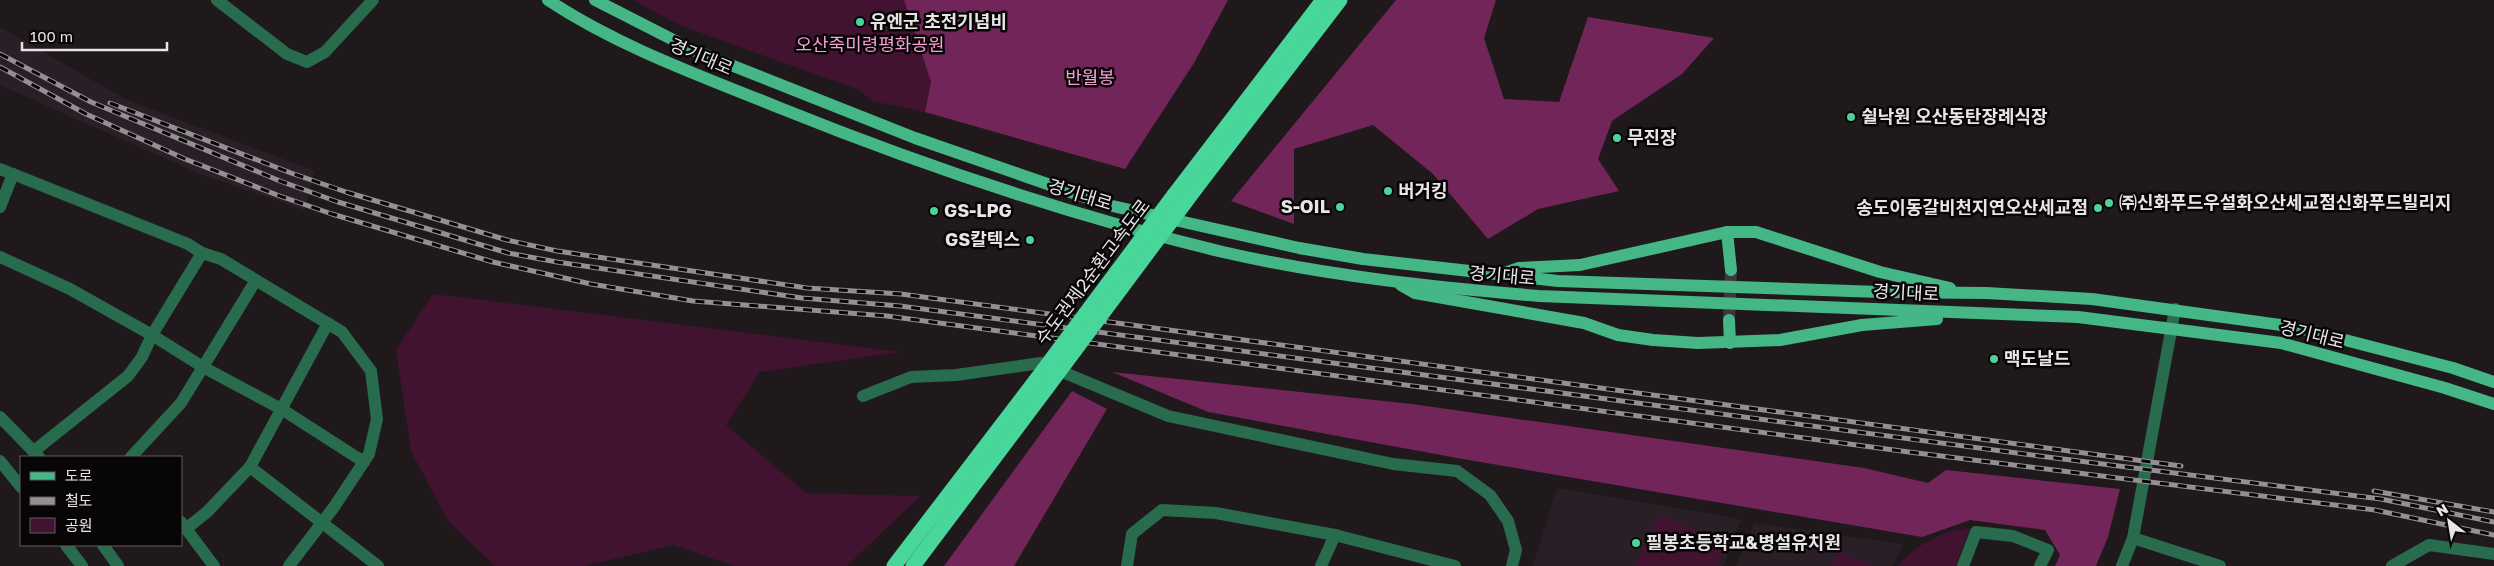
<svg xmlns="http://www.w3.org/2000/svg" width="2494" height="566" viewBox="0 0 2494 566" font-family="'Golos Text','Noto Sans KR',sans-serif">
	<rect width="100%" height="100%" fill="#1f191c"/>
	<g fill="#2a1f26">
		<path d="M0,27L127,100L315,171L304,210L200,174L0,85Z"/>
		<path d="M1557,488L1728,517L1741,520L1723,566H1533Z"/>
		<path d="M1754,523L1903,544L1893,566H1736Z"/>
	</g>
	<g fill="#411331">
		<path d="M633,0H904L931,82L925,112L872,101L859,90L679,25Z"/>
		<path d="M433,294L900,352L760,372L726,425L806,493L920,496L847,566H735L673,545L584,566H495L448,521L411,451L396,350Z"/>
		<path d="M1658,515L1727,544L1718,566H1636Z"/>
		<path d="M1970,528L1956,566H1897C1916,545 1942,530 1970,528Z"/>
		<path d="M1838,551L1873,566H1832Z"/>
	</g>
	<g fill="#722559">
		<path d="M904,0H1228L1194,63L1125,169L925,112L931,82Z"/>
		<path d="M1396,0H1496L1484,38L1504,99L1559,102L1588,17L1714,38L1682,74L1612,121L1598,159L1619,191L1538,209L1488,239L1433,174L1373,125L1294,149V224L1231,201Z"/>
		<path d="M1112,372L1412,404L1864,468L1928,483L1946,470L2120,489L2108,537L2096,566H2055L2060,555L2045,530L1970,520L1922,537L1457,458L1208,412Z"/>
		<path d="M1072,391L1107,409L1014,566H944Z"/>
	</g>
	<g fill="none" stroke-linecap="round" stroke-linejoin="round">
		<path stroke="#3d373a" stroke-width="12" stroke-dasharray="12 6" stroke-linecap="butt" d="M1729,320L1731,270"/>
		<g stroke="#286b4d" stroke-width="12">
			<path d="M217,0L287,54L307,62L325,52L373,0"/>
			<path d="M0,169L13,174L0,207"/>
			<path d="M13,174L188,244L202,253L152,335L142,357L128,376L34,451"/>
			<path d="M202,253L221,259L342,332L371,371L377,419L369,454L334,507L289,566"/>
			<path d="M0,257L70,289L152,335L203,367L283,410L364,462"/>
			<path d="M863,396L911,377L956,375L1041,363L1168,416L1393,464L1457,471L1490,495L1508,521L1516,550L1512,566"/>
			<path d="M0,417L39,457"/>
			<path d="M131,457L181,403L256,280"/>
			<path d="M0,461L21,487"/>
			<path d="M250,467L378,566"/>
			<path d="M181,522L214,566"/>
			<path d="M187,528L207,512L250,467L328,323"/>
			<path d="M2133,538L2220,566"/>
			<path d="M66,545L82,566"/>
			<path d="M103,545L118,566"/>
			<path d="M1127,566L1132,534L1162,510L1216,513L1335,535"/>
			<path d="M1321,566L1335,535L1455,566"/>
			<path d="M1963,566L1976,532L2013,536L2048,550L2040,566"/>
			<path d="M2122,566L2133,538L2175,309"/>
			<path d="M2392,566L2429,545L2494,554"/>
		</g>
		<g stroke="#45b686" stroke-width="12">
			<path d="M548,0C619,47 701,76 780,108C924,166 1072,216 1223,252C1327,276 1433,287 1539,296L2078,317L2281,343L2445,388L2494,404"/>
			<path d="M595,0L693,50L915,138L1108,205L1299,248L1363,259L1558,281L1880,292L1986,293L2092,299L2295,327L2453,368L2494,382"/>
			<path d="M1727,232L1731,270"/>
			<path d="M1502,274L1519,268L1580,265L1727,232H1756L1880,272L1950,288"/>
			<path d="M1401,285L1415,293L1584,323L1618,335L1653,340L1698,343L1780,340L1862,325L1937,319"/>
			<path d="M1729,320L1730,343"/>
		</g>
		<g stroke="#48d69b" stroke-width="15">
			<path d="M1196,188L1340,0"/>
			<path d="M1174,195L1323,0"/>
			<path d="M894,566L1036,380"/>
			<path d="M913,566L1046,389"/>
		</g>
		<g stroke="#948f92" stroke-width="5">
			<g id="rail">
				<path d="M0,54L91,102L280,181L338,202L508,253L557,262L802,298L900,306L2055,458L2381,499L2494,522"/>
				<path d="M0,67L86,114L185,159L277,195L332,214L493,262L591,284L693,301L887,316L1909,452L2375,510L2494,535"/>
				<path d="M110,103L291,173L346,192L507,240L557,251L807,288L901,294L2181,466"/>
				<path d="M2374,491L2494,512"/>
			</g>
		</g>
		<use href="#rail" stroke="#070506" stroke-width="3" stroke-dasharray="9" stroke-linecap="butt"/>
		<g stroke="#48d69b" stroke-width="15">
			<path d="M1036,380L1174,195"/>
			<path d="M1046,389L1196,188"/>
		</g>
	</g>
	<g fill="#4dd39a" stroke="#070506" stroke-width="2">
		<circle cx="860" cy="22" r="5"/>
		<circle cx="1851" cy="117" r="5"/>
		<circle cx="1617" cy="138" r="5"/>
		<circle cx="1388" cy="191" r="5"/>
		<circle cx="2109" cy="203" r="5"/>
		<circle cx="1340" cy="207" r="5"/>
		<circle cx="2098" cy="208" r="5"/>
		<circle cx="934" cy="211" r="5"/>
		<circle cx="1030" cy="240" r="5"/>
		<circle cx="1994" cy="359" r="5"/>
		<circle cx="1636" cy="543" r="5"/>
	</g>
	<g text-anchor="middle" stroke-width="5" stroke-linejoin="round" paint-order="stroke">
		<g font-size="18" font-weight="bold" fill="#e8e4e6" stroke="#070506" text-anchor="start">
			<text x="870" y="28">유엔군 초전기념비</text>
			<text x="1861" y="123">쉴낙원 오산동탄장례식장</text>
			<text x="1627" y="144">무진장</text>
			<text x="1398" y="197">버거킹</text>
			<text x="2119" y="209">㈜신화푸드우설화오산세교점신화푸드빌리지</text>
			<text x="1330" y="213" text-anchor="end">S-OIL</text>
			<text x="2088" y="214" text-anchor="end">송도이동갈비천지연오산세교점</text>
			<text x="944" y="217">GS-LPG</text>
			<text x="1020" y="246" text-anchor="end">GS칼텍스</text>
			<text x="2004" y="365">맥도날드</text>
			<text x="1646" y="549">필봉초등학교&amp;병설유치원</text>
		</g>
		<g font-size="18" fill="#f89fd5" stroke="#070506">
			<text x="870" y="51">오산죽미령평화공원</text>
			<text x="1090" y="84">반월봉</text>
		</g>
		<g font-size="18" fill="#e8e4e6" stroke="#070506">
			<text transform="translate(701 57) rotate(23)" y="6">경기대로</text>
			<text transform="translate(1080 195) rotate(17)" y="6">경기대로</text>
			<text transform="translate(1093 272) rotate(-53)" y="6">수도권제2순환고속도로</text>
			<text transform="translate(1502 276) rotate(5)" y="6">경기대로</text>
			<text transform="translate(1906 293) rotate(3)" y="6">경기대로</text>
			<text transform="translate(2312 335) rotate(14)" y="6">경기대로</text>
		</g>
	</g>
	<rect x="20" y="456" width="162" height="90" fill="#070506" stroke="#615e60"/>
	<rect x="30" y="472" width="25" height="8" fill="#45b686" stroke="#615e60"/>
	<text x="65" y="481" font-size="15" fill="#e8e4e6">도로</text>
	<rect x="30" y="497" width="25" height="8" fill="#948f92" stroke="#615e60"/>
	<text x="65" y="506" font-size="15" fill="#e8e4e6">철도</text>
	<rect x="30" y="518" width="25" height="15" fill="#411331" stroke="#615e60"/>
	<text x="65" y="531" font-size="15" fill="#e8e4e6">공원</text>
	<g transform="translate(2449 521) rotate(329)" stroke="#070506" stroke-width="4" paint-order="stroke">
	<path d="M0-4L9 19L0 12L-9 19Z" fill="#e8e4e6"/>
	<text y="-8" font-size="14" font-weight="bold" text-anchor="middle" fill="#e8e4e6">N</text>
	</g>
	<path d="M22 42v8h145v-8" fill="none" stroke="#e8e4e6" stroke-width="2.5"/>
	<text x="30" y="42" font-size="15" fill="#e8e4e6" stroke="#070506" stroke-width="4" paint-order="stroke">100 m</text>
</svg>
